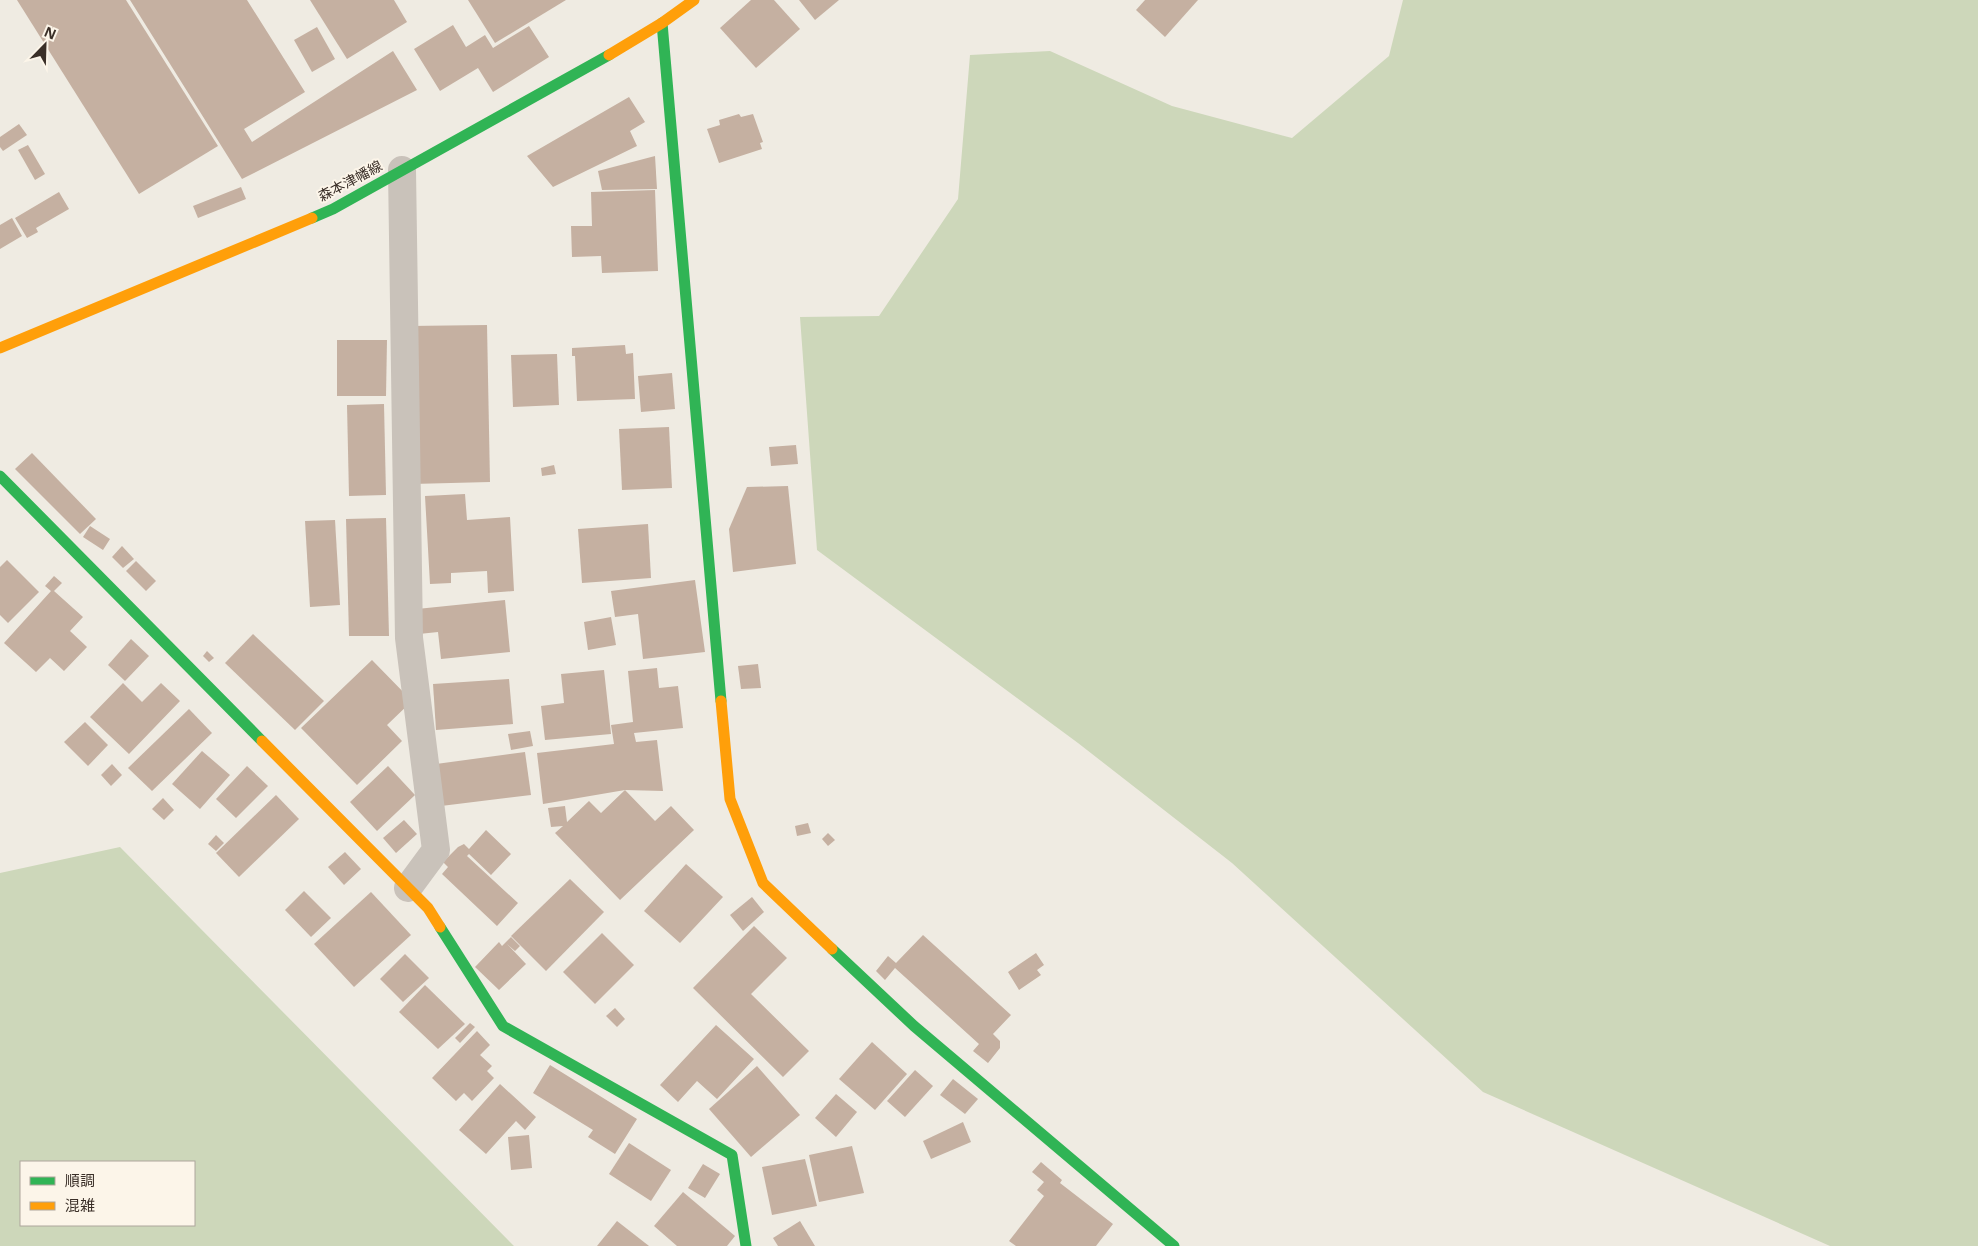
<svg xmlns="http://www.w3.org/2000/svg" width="1978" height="1246" viewBox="0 0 1978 1246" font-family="'Noto Sans','Noto Sans JP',sans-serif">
	<rect width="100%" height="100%" fill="#efebe2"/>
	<g fill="#cdd7ba" fill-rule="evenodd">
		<path d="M1403,0H1978V1246H1830L1483,1092L1232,863L1078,743L817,550L800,317L879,316L958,199L970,55L1050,51L1172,106L1292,138L1389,56Z"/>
		<path d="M120,847L514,1246H0V873ZM194,1162V1225H21V1162Z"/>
	</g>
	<g fill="#c5b0a1">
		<path d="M17,0H126L218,146L139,194Z"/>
		<path d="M130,0H247L305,92L244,129L252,142L393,51L417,90L242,179Z"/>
		<path d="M310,0H394L407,22L347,59Z"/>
		<path d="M468,0H566L495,43Z"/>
		<path d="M751,0H774L800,29L756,68L720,28Z"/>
		<path d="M799,0H839L815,20Z"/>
		<path d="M1145,0H1198L1165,37L1136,10Z"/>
		<path d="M453,25L466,47L485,35L493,48L529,26L549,57L493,92L478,68L440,91L414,49Z"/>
		<path d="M317,27L335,59L312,72L294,40Z"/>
		<path d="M629,97L645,122L630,131L637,146L553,187L527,156Z"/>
		<path d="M739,114L741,117L753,114L763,142L760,143L762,149L719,163L707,129L720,125L719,120Z"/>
		<path d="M19,124L27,135L3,151L0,147V137Z"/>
		<path d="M28,145L45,174L35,180L18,150Z"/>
		<path d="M655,156L657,189L602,190L598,171Z"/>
		<path d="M241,187L246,199L198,218L193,206Z"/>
		<path d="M655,190L658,271L602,273L601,256L572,257L571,226H592L591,192Z"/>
		<path d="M59,192L69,209L36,228L38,232L27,238L15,218Z"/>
		<path d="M12,218L22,236L0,249V225Z"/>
		<path d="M487,325L490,482L412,484L409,326Z"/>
		<path d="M337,340H387L386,396H337Z"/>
		<path d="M625,345L626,354L633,353L635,399L577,401L575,356H572V348Z"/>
		<path d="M557,354L559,405L513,407L511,355Z"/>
		<path d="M672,373L675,409L641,412L638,376Z"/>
		<path d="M384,404L386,495L349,496L347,405Z"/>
		<path d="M669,427L672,488L622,490L619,429Z"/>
		<path d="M796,445L798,464L771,466L769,447Z"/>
		<path d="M32,453L96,519L80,534L15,469Z"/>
		<path d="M554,465L556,474L542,476L541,468Z"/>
		<path d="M788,486L796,564L733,572L729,529L747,487Z"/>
		<path d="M465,494L467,520L510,517L514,591L488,593L487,571L451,573V583L430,584L425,496Z"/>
		<path d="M386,518L389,636H349L346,519Z"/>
		<path d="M335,520L340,605L310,607L305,521Z"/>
		<path d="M648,524L651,578L582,583L578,529Z"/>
		<path d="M90,526L110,539L103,550L83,537Z"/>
		<path d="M122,546L134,559L123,568L112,557Z"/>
		<path d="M7,560L39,592L8,623L0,615V567Z"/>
		<path d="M136,561L156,581L146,591L126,571Z"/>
		<path d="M54,576L62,583L54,591L83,617L70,631L87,647L64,671L50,658L36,672L4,643L51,591L45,586Z"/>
		<path d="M695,580L705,652L643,659L638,614L615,617L611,591Z"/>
		<path d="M505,600L510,652L441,659L438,632L419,634L417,609Z"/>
		<path d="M611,617L616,645L588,650L584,622Z"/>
		<path d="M253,634L324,701L295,730L225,663Z"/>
		<path d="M131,639L149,656L125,681L108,665Z"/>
		<path d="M207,651L214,658L209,662L203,656Z"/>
		<path d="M372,660L412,701L387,725L402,741L357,785L301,728Z"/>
		<path d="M758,664L761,688L741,689L738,666Z"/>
		<path d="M657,668L659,688L678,686L683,728L634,733L636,742L657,740L663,791L625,790L543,804L537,753L614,744L611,725L633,722L628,671Z"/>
		<path d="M604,670L611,734L545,740L541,706L564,703L561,674Z"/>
		<path d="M509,679L513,724L436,730L433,684Z"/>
		<path d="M123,683L142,702L161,683L180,701L129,754L90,717Z"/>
		<path d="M189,709L212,733L152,791L128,768Z"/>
		<path d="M85,722L108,745L88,766L64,742Z"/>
		<path d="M530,731L533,746L511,750L508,734Z"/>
		<path d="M202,751L230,775L200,809L172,784Z"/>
		<path d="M525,752L531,795L441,806L436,764Z"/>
		<path d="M112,764L122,775L111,786L101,775Z"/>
		<path d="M247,766L268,786L236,818L216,799Z"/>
		<path d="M388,766L415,795L377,831L350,802Z"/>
		<path d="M625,790L655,821L671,806L694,830L620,900L555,833L563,826L551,827L548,808L565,806L567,822L589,801L601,813Z"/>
		<path d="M276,795L299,819L239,877L216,853Z"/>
		<path d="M163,798L174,810L164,820L152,809Z"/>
		<path d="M404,820L417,834L396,853L383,838Z"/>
		<path d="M808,823L811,833L797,836L795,826Z"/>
		<path d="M486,830L511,854L491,875L469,854L467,856L518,903L497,926L442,874L448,867L443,862L458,847L464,844L469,849Z"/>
		<path d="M828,833L835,840L828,846L822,839Z"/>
		<path d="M216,835L224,843L216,851L208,844Z"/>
		<path d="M345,852L361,869L344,885L328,867Z"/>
		<path d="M686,864L723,897L680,943L644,911Z"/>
		<path d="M570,879L604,912L546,971L511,936Z"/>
		<path d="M304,891L331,918L311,937L285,910Z"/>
		<path d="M371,892L411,935L354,987L314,944Z"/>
		<path d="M752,897L764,912L743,931L730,915Z"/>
		<path d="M754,926L787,958L751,994L809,1051L783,1077L693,988Z"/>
		<path d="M602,933L634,965L595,1004L563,972Z"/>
		<path d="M923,935L1011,1015L993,1034L1000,1041V1048L988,1063L973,1051L979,1044L895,968L885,980L876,971L888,956L896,963Z"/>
		<path d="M511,937L520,946L515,951L507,944L526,964L499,990L475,967L499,942L502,946Z"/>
		<path d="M1036,953L1044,965L1037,970L1041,975L1019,990L1008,972Z"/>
		<path d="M405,954L429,978L403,1002L380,979Z"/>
		<path d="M425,985L465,1024L438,1049L399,1012Z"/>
		<path d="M615,1008L625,1019L617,1027L606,1016Z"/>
		<path d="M470,1023L475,1027L460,1043L455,1038Z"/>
		<path d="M716,1025L754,1059L717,1099L697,1081L678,1102L660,1085Z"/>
		<path d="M477,1031L490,1045L480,1055L492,1066L487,1071L494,1078L472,1101L464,1093L456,1101L432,1078Z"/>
		<path d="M872,1042L907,1074L875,1110L839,1079Z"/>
		<path d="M550,1065L637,1119L615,1154L588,1137L593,1130L533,1093Z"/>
		<path d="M757,1066L800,1115L751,1157L709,1109Z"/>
		<path d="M915,1070L933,1086L905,1117L887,1101Z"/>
		<path d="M953,1079L978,1099L965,1114L940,1095Z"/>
		<path d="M500,1084L536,1117L525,1130L516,1121L486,1154L459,1130Z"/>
		<path d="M836,1094L857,1112L836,1137L815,1118Z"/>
		<path d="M963,1122L971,1142L931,1159L923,1141Z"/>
		<path d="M529,1135L532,1168L511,1170L508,1137Z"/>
		<path d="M629,1143L671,1170L651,1201L609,1174Z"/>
		<path d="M852,1146L864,1193L819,1202L809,1155Z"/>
		<path d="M805,1159L817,1206L772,1215L762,1167Z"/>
		<path d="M1041,1162L1062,1180L1060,1183L1113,1224L1096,1246H1016L1009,1241L1044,1196L1037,1190L1044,1182L1032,1172Z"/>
		<path d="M703,1164L720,1174L705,1198L688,1188Z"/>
		<path d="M683,1192L735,1236L727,1246H677L654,1226Z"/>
		<path d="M617,1221L649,1246H597Z"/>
		<path d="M800,1221L815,1246H778L773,1238Z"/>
	</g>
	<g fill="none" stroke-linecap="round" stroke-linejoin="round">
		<path stroke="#c9c2ba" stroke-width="28" d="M402,170L409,638L436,850L408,888"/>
		<g stroke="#30b455" stroke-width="11">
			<path d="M662,23L721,701"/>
			<path d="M312,218L333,209L609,55"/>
			<path d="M0,476L262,741"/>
			<path d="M440,927L503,1026L732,1155L746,1246"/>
			<path d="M832,949L914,1026L1174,1246"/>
		</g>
		<g stroke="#ff9f0a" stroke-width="11">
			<path d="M609,55L662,23L694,0"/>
			<path d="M0,348L312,218"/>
			<path d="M721,701L730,799L763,883L832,949"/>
			<path d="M262,741L428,908L440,927"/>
		</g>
	</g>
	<g text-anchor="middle" stroke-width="4" stroke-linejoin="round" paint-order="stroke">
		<g font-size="14" fill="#3a2f28" stroke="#fcf5e9">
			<text transform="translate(350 181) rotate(-28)" y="5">森本津幡線</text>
		</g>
	</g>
	<rect x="20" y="1161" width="175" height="65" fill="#fcf5e9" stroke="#aea69c"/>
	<rect x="30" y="1177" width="25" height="8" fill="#30b455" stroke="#aea69c"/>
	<text x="65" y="1186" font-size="15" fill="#3a2f28">順調</text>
	<rect x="30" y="1202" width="25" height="8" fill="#ff9f0a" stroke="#aea69c"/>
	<text x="65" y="1211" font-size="15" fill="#3a2f28">混雑</text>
	<g transform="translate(45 45) rotate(23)" stroke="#fcf5e9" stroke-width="4" paint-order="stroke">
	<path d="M0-4L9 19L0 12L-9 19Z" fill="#3a2f28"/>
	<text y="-8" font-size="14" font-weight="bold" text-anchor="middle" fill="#3a2f28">N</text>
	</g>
</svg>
